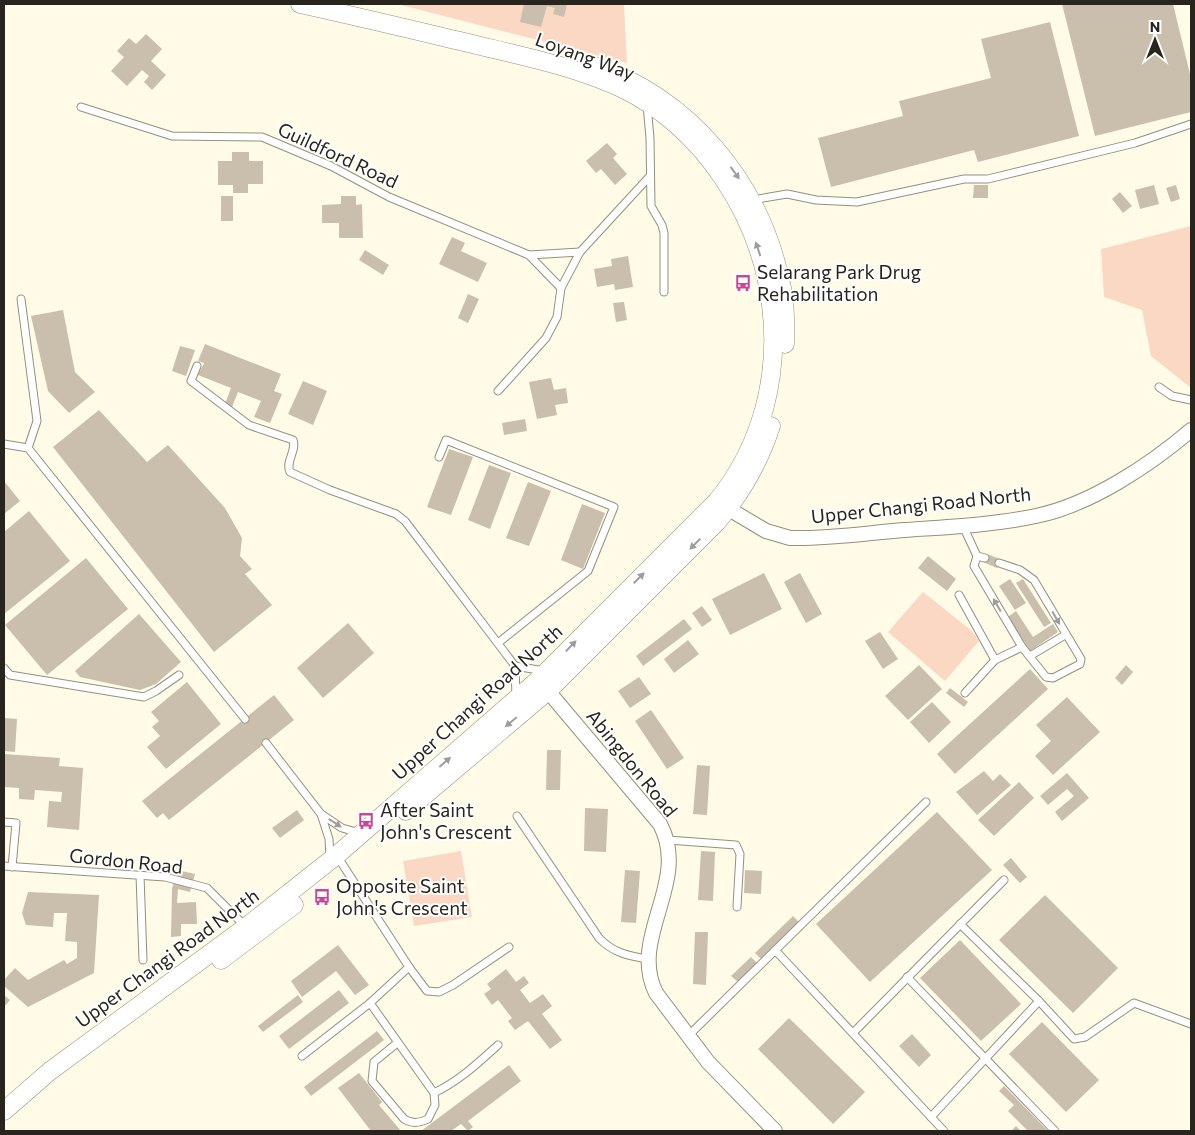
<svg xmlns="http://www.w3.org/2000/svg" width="1195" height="1135" viewBox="0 0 1195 1135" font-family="Commissioner,sans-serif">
	<rect width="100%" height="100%" fill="#fffbe6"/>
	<g fill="#fbd8c3">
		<path d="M397,4H624L627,63Z"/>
		<path d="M1191,226V388L1151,356L1142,310L1104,297L1101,249Z"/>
		<path d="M923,592L972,631L979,641L945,681L888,632Z"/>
		<path d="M461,851L472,917L414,926L403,861Z"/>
	</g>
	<g fill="#cabead">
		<path d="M524,4H567L564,17L553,14L555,8L547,6L541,27L520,22Z"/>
		<path d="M1062,4H1173L1191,78V112L1095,136Z"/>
		<path d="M1050,22L1079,136L978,162L974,150L831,187L818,138L903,116L899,101L991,78L981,39Z"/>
		<path d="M146,34L162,49L151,61L166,75L152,90L144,82L149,76L142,70L127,86L111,71L124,57L117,51L129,38L136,44Z"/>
		<path d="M607,143L617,154L613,158L627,174L615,185L601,169L596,173L586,161Z"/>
		<path d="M232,152H249V161H263V184H248V193H233V185H218V161H232Z"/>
		<path d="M974,185H988V198H973Z"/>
		<path d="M1154,185L1159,204L1140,209L1135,190Z"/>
		<path d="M1176,185L1180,199L1171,202L1166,188Z"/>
		<path d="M1120,192L1132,206L1123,213L1112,199Z"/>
		<rect x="221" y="196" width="12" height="25"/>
		<path d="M341,196H356V205L362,204L363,238H339V223H322V205L341,204Z"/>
		<path d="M452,237L465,243L461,251L487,263L478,282L439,264Z"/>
		<path d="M365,250L389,265L383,275L359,260Z"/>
		<path d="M628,256L633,287L615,290L614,284L597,287L594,269L612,266L611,259Z"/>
		<path d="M468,294L479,299L468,323L458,318Z"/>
		<path d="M624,302L627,320L616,322L613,303Z"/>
		<path d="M63,310L75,372L95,392L69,413L48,391L31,316Z"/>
		<path d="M205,344L281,374L274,391L282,394L270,423L254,417L261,401L238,392L232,407L225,404L231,388L198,375L204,363L198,361Z"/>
		<path d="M180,346L195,350L186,376L172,371Z"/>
		<path d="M551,378L554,390L566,388L568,403L555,405L557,415L537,419L529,382Z"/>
		<path d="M303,381L327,391L313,425L288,414Z"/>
		<path d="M99,410L147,462L168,445L225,508L242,538L240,556L252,569L245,574L272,605L214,652L53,447Z"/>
		<path d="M525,419L527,431L504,435L502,423Z"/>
		<path d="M449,449L473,457L451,515L427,507Z"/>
		<path d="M489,465L511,473L490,529L468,520Z"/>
		<path d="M4,481L20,501L4,514Z"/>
		<path d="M528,482L551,491L529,546L506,538Z"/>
		<path d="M582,504L605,513L583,569L561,560Z"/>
		<path d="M29,511L70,561L4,614V532Z"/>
		<path d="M987,554L1000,559L997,568L983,562Z"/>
		<path d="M928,556L956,579L947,591L918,568Z"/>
		<path d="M86,558L128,609L47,675L5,625Z"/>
		<path d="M764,573L782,609L730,635L712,599Z"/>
		<path d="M800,573L822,614L806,623L784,582Z"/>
		<path d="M1010,579L1026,603L1015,610L999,586Z"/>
		<path d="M1023,579L1051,623L1044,627L1016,583Z"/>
		<path d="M702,606L712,620L702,627L692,613Z"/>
		<path d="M1016,611L1033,637L1053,624L1058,632L1030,651L1008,617Z"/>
		<path d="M139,614L181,662L156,684L140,690L80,677L75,671Z"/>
		<path d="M684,619L692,629L643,666L636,656Z"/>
		<path d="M348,623L374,653L323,698L297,668Z"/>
		<path d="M880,632L898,659L883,669L865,641Z"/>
		<path d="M688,640L699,654L674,673L664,659Z"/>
		<path d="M919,665L942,689L908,720L885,696Z"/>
		<path d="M1126,665L1133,672L1122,685L1115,678Z"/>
		<path d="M1030,669L1048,689L955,774L937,754Z"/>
		<path d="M639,677L651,694L630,708L618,691Z"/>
		<path d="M187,682L221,724L166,769L147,747L160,736L152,727L159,721L151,712Z"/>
		<path d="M950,688L968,702L964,707L946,693Z"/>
		<path d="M274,695L294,720L169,820L163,813L157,818L142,801Z"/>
		<path d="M1067,697L1100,732L1053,775L1035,756L1051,741L1036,725Z"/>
		<path d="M932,702L951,722L929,743L910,722Z"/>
		<path d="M651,710L684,758L667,769L635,721Z"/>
		<path d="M4,718L17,719L15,752L4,751Z"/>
		<path d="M547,750H561L560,790H546Z"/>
		<path d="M4,754L60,758L59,766L83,768L79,830L47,827L49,801L61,802L62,792L35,790L34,800L19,799V788L4,787Z"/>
		<path d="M697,765L710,766L707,815L693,814Z"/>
		<path d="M984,771L993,781L1000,774L1011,785L977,815L956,792Z"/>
		<path d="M1067,773L1089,798L1062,821L1055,812L1074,796L1067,789L1048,805L1040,796Z"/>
		<path d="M1019,782L1034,798L994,836L978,820Z"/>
		<path d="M585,808L608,809L606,852L584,851Z"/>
		<path d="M297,810L304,820L280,838L272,828Z"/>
		<path d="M937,812L992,870L870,982L816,924Z"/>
		<path d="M701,851L715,852L713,901L698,900Z"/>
		<path d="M1011,858L1027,877L1020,883L1003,865Z"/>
		<path d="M177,870L195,874L190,892L178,889L177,903L196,902L197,924H181V936L171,937L172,889Z"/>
		<path d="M625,870L640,871L636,923L621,922Z"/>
		<path d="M745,870L762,871L761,894L744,893Z"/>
		<path d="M28,892L99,895L94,973L28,1007L4,986V980L15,968L28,980L64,960L67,964L77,958V942L65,941L67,913H54L53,927L26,925L22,913Z"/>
		<path d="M1045,895L1118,968L1073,1013L999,940Z"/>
		<path d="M793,916L800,923L762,960L755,953Z"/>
		<path d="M695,932H708L706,985L693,984Z"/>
		<path d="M960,940L1021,1004L981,1041L920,978Z"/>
		<path d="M338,945L369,985L355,995L336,971L302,997L291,981Z"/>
		<path d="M751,957L757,963L738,982L731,976Z"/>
		<path d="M506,969L516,982L524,976L529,983L520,990L530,1003L543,994L552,1006L542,1014L562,1040L550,1049L528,1021L515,1030L508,1021L512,1018L498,1000L492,1005L484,994L491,989L487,984Z"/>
		<path d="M339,990L349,1003L289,1049L279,1036Z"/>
		<path d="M4,995L10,1000L4,1007Z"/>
		<path d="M298,995L303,1002L263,1032L258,1026Z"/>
		<path d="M789,1018L865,1092L833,1124L758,1049Z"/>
		<path d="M1042,1022L1099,1080L1066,1112L1009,1054Z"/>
		<path d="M377,1031L384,1040L311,1096L304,1087Z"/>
		<path d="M912,1034L931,1055L919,1067L899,1046Z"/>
		<path d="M509,1065L521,1081L468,1121L473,1127L468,1131L461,1124L451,1131H421Z"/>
		<path d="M359,1073L382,1102L379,1105L401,1131H371L338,1088Z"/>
		<path d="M1004,1086L1047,1130L1046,1131H1028L1008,1111L1014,1105L999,1091Z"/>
		<path d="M1016,1126L1021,1131H1011Z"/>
	</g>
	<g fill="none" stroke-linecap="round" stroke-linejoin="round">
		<g stroke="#93907d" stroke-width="9">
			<g id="service">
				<path d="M647,105L650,138L651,206L662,225L664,233V292"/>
				<path d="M81,107L172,136L262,137L331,166L389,197L529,255L561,288"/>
				<path d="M752,200L787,194L816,200L857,202L964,179H988L1135,143L1191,124"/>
				<path d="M529,255L580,252"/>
				<path d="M21,299L37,421L28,448"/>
				<path d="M197,366L191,381L249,425L293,440C297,451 285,461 290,472L330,490L396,514L405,521L515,666L516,697"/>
				<path d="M1159,387L1172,396L1191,400"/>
				<path d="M498,391L546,338L557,317L561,288L580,252L650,176"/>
				<path d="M4,444L28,448L245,719"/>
				<path d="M439,457L446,440L614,507L588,571L498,643"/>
				<path d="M963,526L977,556"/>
				<path d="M985,558L977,556L974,566L1022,647L1046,677L1053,678L1080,664L1081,659L1034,580L1020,570L999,563"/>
				<path d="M959,595L995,660"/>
				<path d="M1030,656L1065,635"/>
				<path d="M515,666L544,671"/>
				<path d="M4,668L10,675L144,697L156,691L179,675"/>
				<path d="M965,693L995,660L1022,647"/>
				<path d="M266,743L321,814"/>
				<path d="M517,816L599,938C613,953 629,956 648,959"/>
				<path d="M4,822L16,823L12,867"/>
				<path d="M668,840L736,845L740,854L737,907"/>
				<path d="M337,856L409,967L427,991L439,992L453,985L509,947"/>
				<path d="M330,858L329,839L321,814L342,828L360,833"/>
				<path d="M4,866L165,877L207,888L246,927"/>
				<path d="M140,875L143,960"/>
				<path d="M960,924L1039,1001L1074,1039L1085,1037L1134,1003L1191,1024"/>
				<path d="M775,950L944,1131"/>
				<path d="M907,977L1055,1131"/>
				<path d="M370,1003L434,1093L435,1105L428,1119C419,1123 412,1124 404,1119L372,1081L374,1062L397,1043"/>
				<path d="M853,1033L1004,880"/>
				<path d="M688,1036L926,802"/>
				<path d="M302,1056L370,1003L409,967"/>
				<path d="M434,1093C459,1081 477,1064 498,1045"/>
				<path d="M931,1117L1039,1001"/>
			</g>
		</g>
		<g stroke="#93907d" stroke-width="16">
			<g id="minor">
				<path d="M729,509L766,531L790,538C828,539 867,533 904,530C948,527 993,525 1036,516C1090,505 1150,465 1191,430"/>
				<path d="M542,684L660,824C691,882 628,937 656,993L708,1062L775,1131"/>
			</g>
		</g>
		<g stroke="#93907d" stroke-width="19">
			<g id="tertiary">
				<path d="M592,65C689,97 761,183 781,284C786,303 785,324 785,344"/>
				<path d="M406,811L548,691L716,523C741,494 759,463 771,426"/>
				<path d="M221,960L294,905"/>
				<path d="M4,1111L50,1071L246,927L337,855L538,680L717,501C762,446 780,375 771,305C760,216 704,128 621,88C571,65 517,55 464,42C409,29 355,16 300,4"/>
			</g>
		</g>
		<use href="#service" stroke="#fff" stroke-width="7"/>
		<use href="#minor" stroke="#fff" stroke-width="14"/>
		<use href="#tertiary" stroke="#fff" stroke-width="18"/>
	</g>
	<defs><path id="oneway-solid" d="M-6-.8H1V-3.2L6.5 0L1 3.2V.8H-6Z" transform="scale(1.25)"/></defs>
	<g fill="#9e9d9a">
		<use href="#oneway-solid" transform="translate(735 173) rotate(54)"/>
		<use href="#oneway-solid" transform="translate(758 249) rotate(-108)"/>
		<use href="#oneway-solid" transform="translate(695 544) rotate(135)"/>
		<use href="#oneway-solid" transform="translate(639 578) rotate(-45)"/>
		<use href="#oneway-solid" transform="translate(997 605) rotate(-121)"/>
		<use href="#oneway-solid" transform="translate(1056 618) rotate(60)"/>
		<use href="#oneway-solid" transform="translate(571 646) rotate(-46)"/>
		<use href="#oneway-solid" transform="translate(511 722) rotate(140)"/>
		<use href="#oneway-solid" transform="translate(445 762) rotate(-41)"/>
		<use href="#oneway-solid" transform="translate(335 823) rotate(33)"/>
	</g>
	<defs>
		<g id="bus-bare" transform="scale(1.35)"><path d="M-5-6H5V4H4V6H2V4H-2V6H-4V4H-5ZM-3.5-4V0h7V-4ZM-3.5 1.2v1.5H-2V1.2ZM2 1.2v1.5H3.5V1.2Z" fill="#c54896" stroke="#fff" stroke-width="2.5" paint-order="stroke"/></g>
	</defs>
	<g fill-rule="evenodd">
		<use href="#bus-bare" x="743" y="283"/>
		<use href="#bus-bare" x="366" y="821"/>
		<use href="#bus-bare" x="322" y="897"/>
	</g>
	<g text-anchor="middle" stroke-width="4" stroke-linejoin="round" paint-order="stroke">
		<g font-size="19" fill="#27251e" stroke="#fff">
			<text transform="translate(585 56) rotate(20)" y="7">Loyang Way</text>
			<text transform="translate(338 155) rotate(25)" y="7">Guildford Road</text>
			<text transform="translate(921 505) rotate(-6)" y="7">Upper Changi Road North</text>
			<text transform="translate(477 702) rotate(-42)" y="7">Upper Changi Road North</text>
			<text transform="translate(632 763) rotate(51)" y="7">Abingdon Road</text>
			<text transform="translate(126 861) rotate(6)" y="7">Gordon Road</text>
			<text transform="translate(167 958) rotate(-36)" y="7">Upper Changi Road North</text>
		</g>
		<g font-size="19" fill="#27251e" stroke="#fff" text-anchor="start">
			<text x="757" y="279">Selarang Park Drug<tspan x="757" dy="22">Rehabilitation</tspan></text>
			<text x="380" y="817">After Saint<tspan x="380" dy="22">John's Crescent</tspan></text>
			<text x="336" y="893">Opposite Saint<tspan x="336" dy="22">John's Crescent</tspan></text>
		</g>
	</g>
	<rect width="1195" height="1135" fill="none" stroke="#27251e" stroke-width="10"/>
	<g transform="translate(1155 40)" stroke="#ffffff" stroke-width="4" paint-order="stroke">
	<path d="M0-4L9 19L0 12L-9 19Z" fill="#27251e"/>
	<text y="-8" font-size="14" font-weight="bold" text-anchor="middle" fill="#27251e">N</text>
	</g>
</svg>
